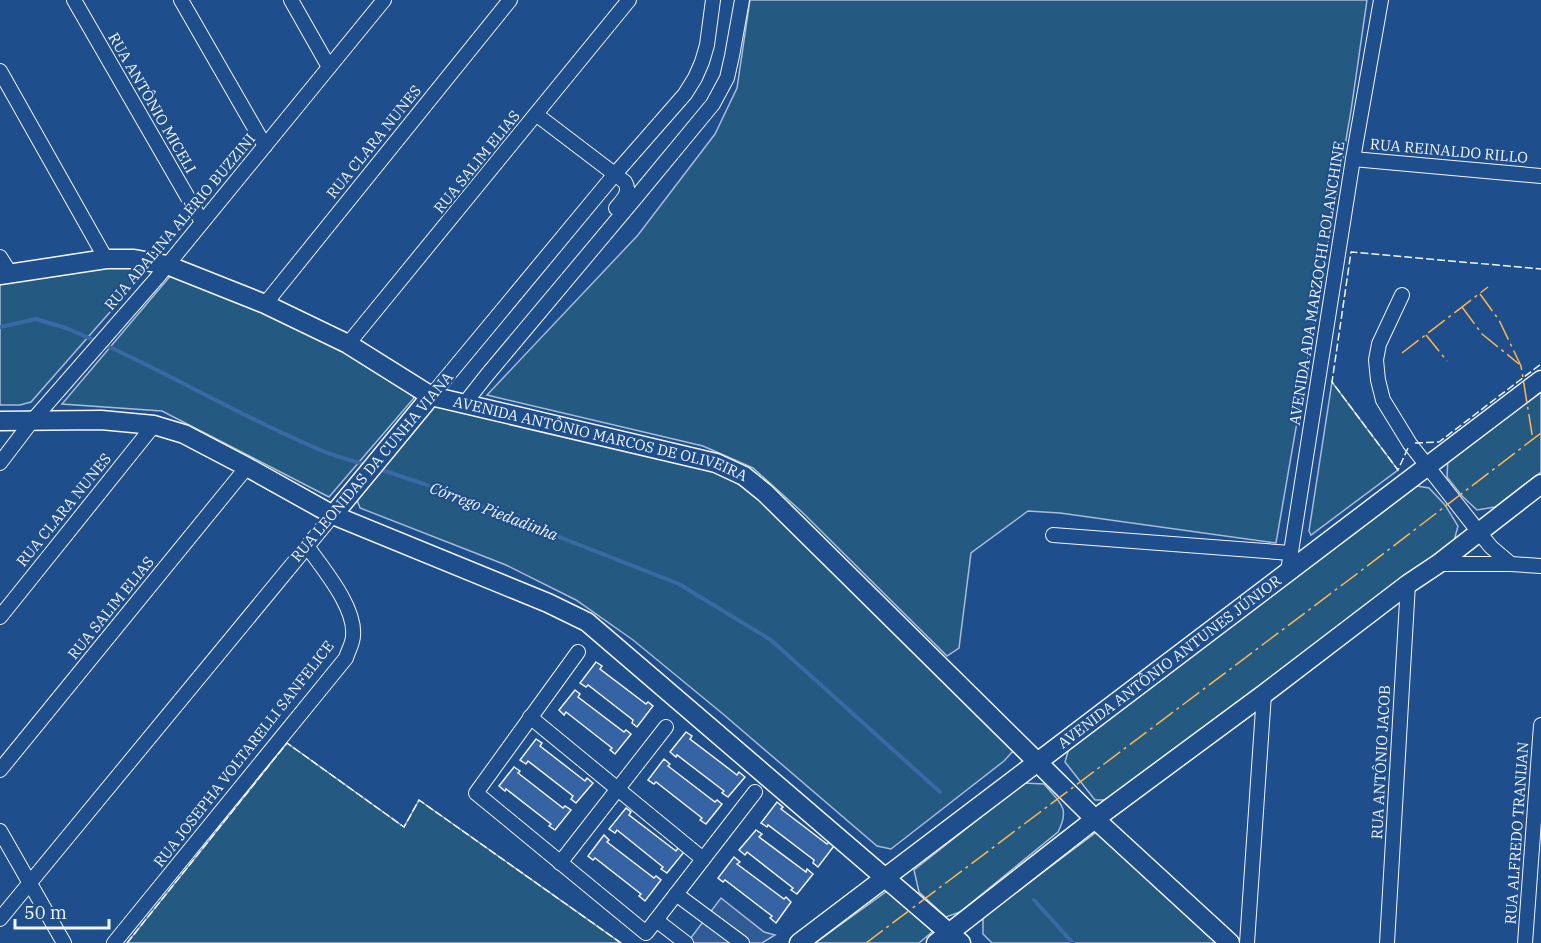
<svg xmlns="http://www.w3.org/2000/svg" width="1541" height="943" viewBox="0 0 1541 943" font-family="'IBM Plex Serif',serif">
	<rect width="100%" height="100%" fill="#1f4e8c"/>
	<g fill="#245a82" stroke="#a8bbd7" stroke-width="1.5">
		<path d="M750,0H1367L1351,111L1276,543L1060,513L1028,511L971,553L959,648L947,656L803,513L753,468L703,446L487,395L638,235L715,134L737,88Z"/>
		<path d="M127,264L143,272L139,279L31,402L20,405H0V280Z"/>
		<path d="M172,274L304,328L409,390L414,398L329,497L162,411L62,404Z"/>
		<path d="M1332,382L1398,470L1311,535L1309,531Z"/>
		<path d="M1541,387V472L1495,507L1477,510L1462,496L1447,477L1448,457Z"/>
		<path d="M433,402L716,471L755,494L1015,749L1004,761L891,849L877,846L723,714L633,640L576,600L506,565L360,508L357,500Z"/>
		<path d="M1417,486L1429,488L1445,505L1458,526L1454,541L1110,800H1095L1065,762L1069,748Z"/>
		<path d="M287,743L404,827L419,800L621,943H127Z"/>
		<path d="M1024,783L1044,784C1059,802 1071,807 1058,832L960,912L946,917L919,892L914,870Z"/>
		<path d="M1098,831L1216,943H992L983,934V917Z"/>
		<path d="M890,889L930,923L932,932L919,943H815Z"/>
	</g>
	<path fill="#305b95" stroke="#a8bbd7" stroke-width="1.5" d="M721,898L764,932L775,935L762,943H687Z"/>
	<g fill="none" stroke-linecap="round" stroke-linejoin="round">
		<g stroke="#3b69a3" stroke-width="4">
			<path d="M0,327L36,319L66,328L96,341"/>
			<path d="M103,344C176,377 244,418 318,449C333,456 350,460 366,465"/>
			<path d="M379,469L424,484L679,584L771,640L940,792"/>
			<path d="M1034,900L1073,943"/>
		</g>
	</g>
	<g fill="#3563a3" stroke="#f2f6ff" stroke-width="1.5">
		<path d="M596,662L602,666L600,669L646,704L648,702L653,706L637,727L632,723L633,720L588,685L586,687L580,683Z"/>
		<path d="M575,690L580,694L578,697L624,732L626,730L631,734L615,754L610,750L612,748L566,712L564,715L559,710Z"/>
		<path d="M686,732L692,736L690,739L737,775L739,772L745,777L728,797L722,793L724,791L677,755L676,757L670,752Z"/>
		<path d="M536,739L542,743L540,746L585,781L587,778L593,783L576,803L571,799L573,796L528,761L526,764L520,760Z"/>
		<path d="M664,759L670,764L668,766L715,802L717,800L722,804L706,824L700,820L702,818L656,782L654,784L648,780Z"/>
		<path d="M514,767L520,771L518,773L563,808L565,806L571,810L555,830L549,826L551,824L506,789L505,791L499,786Z"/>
		<path d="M777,802L783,807L781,809L827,844L829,842L834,846L818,867L813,863L814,860L768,825L767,827L761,823Z"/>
		<path d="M626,808L631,812L629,815L676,851L678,848L684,852L667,873L661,869L663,867L617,830L615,833L609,829Z"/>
		<path d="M756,830L762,834L759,837L806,872L807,869L813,874L797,894L791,890L793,888L747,852L745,855L739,850Z"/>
		<path d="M604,835L609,840L607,842L654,878L656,876L661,880L645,901L639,896L641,894L595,858L593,860L588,856Z"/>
		<path d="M734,857L740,862L737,864L784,899L786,897L791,902L776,923L770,918L772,916L725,880L723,882L718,878Z"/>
	</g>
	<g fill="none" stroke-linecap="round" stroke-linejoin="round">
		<g stroke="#f2f6ff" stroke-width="16">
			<g id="minor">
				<path d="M74,0L202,222"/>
				<path d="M181,0L265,146"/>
				<path d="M291,0L329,67"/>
				<path d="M0,71L106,259"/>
				<path d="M537,115L625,182C631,192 623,200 616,208"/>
				<path d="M1353,159L1541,176"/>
				<path d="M0,257L10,273"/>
				<path d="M1402,295L1379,344L1376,360L1378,380L1383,400L1410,444L1478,531L1491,547L1511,564"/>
				<path d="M265,304L510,0"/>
				<path d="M348,344L629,0"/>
				<path d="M431,396L615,174L685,94L695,78L702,62L707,45L713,0"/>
				<path d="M465,403L487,375L637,196L713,104L727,78L732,56L742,0"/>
				<path d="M0,463L32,421L156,279L384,0"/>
				<path d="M1053,535L1291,553"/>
				<path d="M1438,564H1511L1541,566"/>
				<path d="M1288,571L1353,159L1381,0"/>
				<path d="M0,617L154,425"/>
				<path d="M578,652L476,793L646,933L755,792"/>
				<path d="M530,717L703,859"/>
				<path d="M0,770L247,467"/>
				<path d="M0,831L64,943"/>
				<path d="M560,863L666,727"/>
				<path d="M676,894L742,943"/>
				<path d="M0,919L333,515"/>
				<path d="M656,920L686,943"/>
				<path d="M114,943L346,658C348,651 353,643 353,636C356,607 323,569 307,546"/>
				<path d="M1247,943L1264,694"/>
				<path d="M1387,943L1408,584"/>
				<path d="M1525,943L1541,725"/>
			</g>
		</g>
		<g stroke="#f2f6ff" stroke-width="21">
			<g id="major">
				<path id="s1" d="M0,275L106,259H134L167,265L265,304L348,344L431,396L716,463L744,476L765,493L1095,819L1230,943"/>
				<path d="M0,421L101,420L154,425L184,434L247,467L333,515L548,603L587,622L961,943"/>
				<path d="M333,515L431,396"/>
				<path id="s2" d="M799,943L1541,380"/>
				<path d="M936,943L1095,819L1264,694L1408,584L1438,564L1541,484"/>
			</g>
		</g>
		<use href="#minor" stroke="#1f4e8c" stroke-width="14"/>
		<use href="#major" stroke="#1f4e8c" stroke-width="18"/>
		<g stroke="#f2f6ff" stroke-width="1.5" stroke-dasharray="8 3" stroke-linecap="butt">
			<path d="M1415,443L1439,442L1541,364"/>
			<path d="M1408,448L1398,470L1332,382L1351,252L1541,269"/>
			<path d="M127,943L287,743L404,827L419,800L621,943"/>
		</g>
		<g stroke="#ffb74d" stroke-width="1.5" stroke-dasharray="21 4.5 3 4.5" stroke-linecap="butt">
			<path d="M1480,294L1499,320L1521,366L1533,440"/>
			<path d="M1462,307L1482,334L1519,364"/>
			<path d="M1426,335L1447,361"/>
			<path d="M1402,353L1488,287"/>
			<path d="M866,943L1362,570L1541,433"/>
		</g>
	</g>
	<g text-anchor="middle" stroke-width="4.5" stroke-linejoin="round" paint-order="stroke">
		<g font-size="15" fill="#f2f6ff" stroke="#1f4e8c">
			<text transform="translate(152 103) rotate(60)" y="5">RUA ANTÔNIO MICELI</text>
			<text transform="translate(374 142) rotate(-51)" y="5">RUA CLARA NUNES</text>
			<text transform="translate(1449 151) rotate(5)" y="5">RUA REINALDO RILLO</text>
			<text transform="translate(477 162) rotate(-51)" y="5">RUA SALIM ELIAS</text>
			<text transform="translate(180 222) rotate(-50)" y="5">RUA ADALINA ALÉRIO BUZZINI</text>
			<text transform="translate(1317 283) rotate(-81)" y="5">AVENIDA ADA MARZOCHI POLANCHINE</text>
			<text dy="5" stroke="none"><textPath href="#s1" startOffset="639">AVENIDA ANTÔNIO MARCOS DE OLIVEIRA</textPath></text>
			<text transform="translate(372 467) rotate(-50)" y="5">RUA LEONIDAS DA CUNHA VIANA</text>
			<text transform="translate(64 510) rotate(-51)" y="5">RUA CLARA NUNES</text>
			<text transform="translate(111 608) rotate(-51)" y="5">RUA SALIM ELIAS</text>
			<text dy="5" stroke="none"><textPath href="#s2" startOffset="465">AVENIDA ANTÔNIO ANTUNES JÚNIOR</textPath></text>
			<text transform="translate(244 754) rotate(-52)" y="5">RUA JOSEPHA VOLTARELLI SANFELICE</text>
			<text transform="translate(1381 762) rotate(-87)" y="5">RUA ANTÔNIO JACOB</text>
			<text transform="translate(1517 833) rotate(-86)" y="5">RUA ALFREDO TRANIJAN</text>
		</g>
		<g font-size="16" font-style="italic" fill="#f2f6ff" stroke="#1f4e8c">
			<text transform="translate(494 511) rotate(21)" y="6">Córrego Piedadinha</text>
		</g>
	</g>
	<path d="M15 919v9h94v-9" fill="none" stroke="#f2f6ff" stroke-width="3"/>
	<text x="24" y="919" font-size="18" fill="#f2f6ff" stroke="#1f4e8c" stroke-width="4.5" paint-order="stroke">50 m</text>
</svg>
